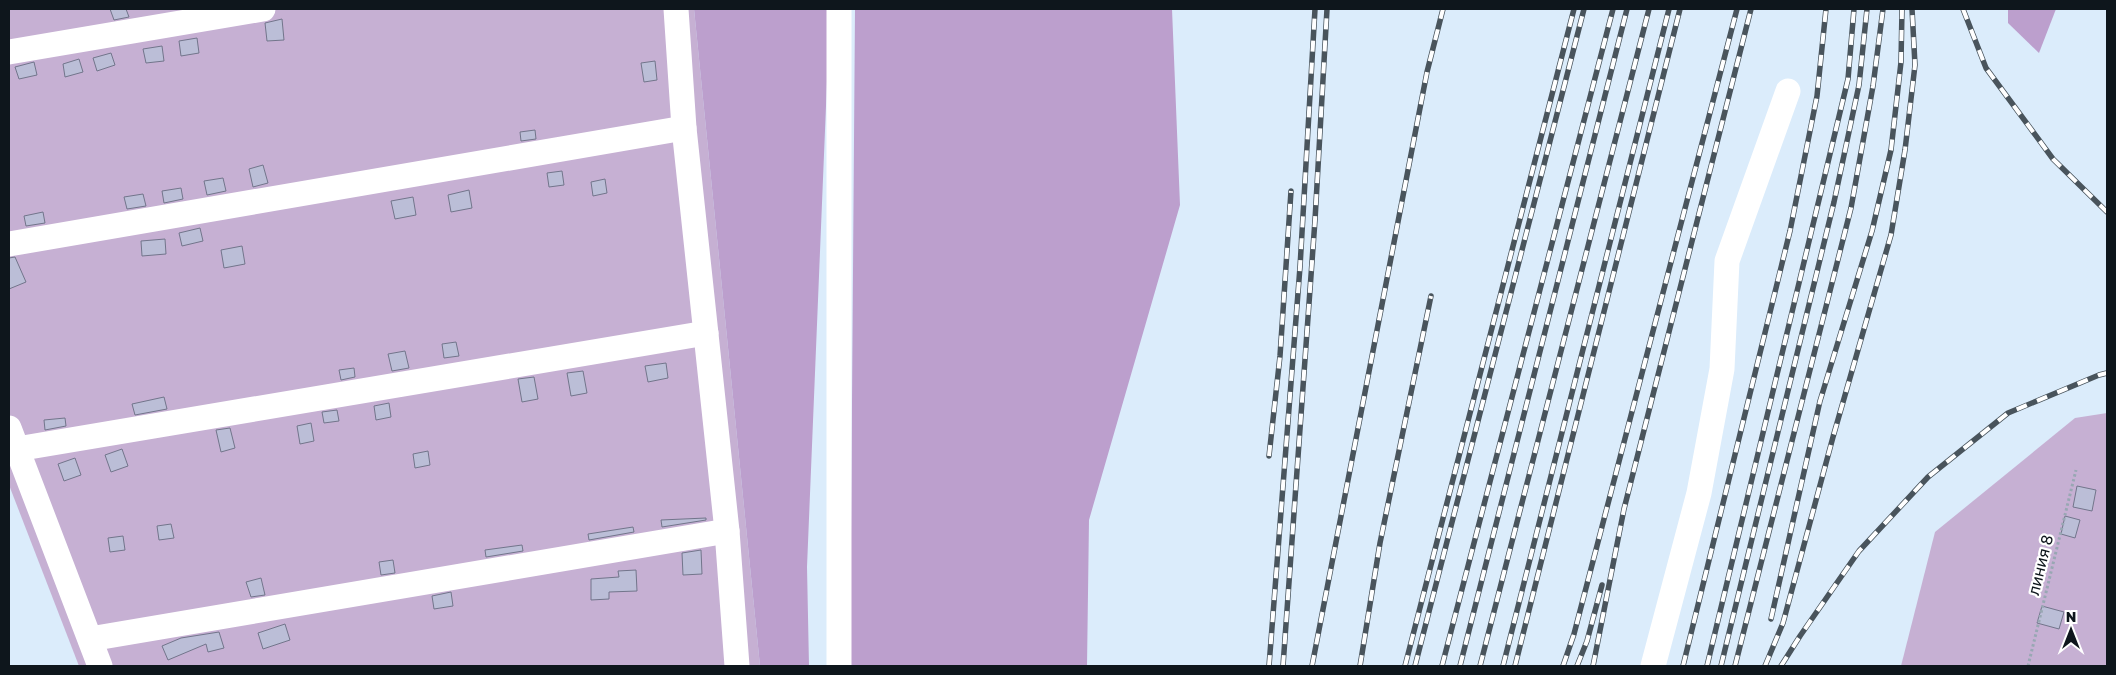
<svg xmlns="http://www.w3.org/2000/svg" width="2116" height="675" viewBox="0 0 2116 675" font-family="'Golos Text',sans-serif">
	<rect width="100%" height="100%" fill="#dbecfb"/>
	<g fill="#c6b0d3">
		<path d="M9,9H694L760,666H79L9,485Z"/>
		<path d="M2107,413V666H1901L1935,532L2075,418Z"/>
	</g>
	<g fill="#bc9fcd">
		<path d="M694,9H830L807,567L809,666H760Z"/>
		<path d="M855,9H1172L1180,205L1089,520L1087,666H850Z"/>
		<path d="M2008,9H2056L2039,53L2008,23Z"/>
	</g>
	<g fill="#bbbed7" stroke="#72758b">
		<path d="M110,9H126L129,17L114,20Z"/>
		<path d="M282,19L284,40L267,41L265,23Z"/>
		<path d="M197,38L199,53L181,56L179,41Z"/>
		<path d="M162,46L164,61L146,63L143,49Z"/>
		<path d="M111,53L115,65L97,71L93,58Z"/>
		<path d="M79,59L83,72L65,77L63,64Z"/>
		<path d="M655,61L657,80L644,82L641,63Z"/>
		<path d="M34,62L37,75L19,79L15,67Z"/>
		<path d="M535,130L536,139L521,141L520,132Z"/>
		<path d="M263,165L268,183L253,187L249,169Z"/>
		<path d="M562,171L564,185L549,187L547,173Z"/>
		<path d="M223,178L226,191L207,195L204,181Z"/>
		<path d="M605,179L607,193L593,196L591,182Z"/>
		<path d="M181,188L183,199L164,203L162,191Z"/>
		<path d="M469,190L472,208L451,212L448,195Z"/>
		<path d="M143,194L146,206L127,209L124,197Z"/>
		<path d="M413,197L416,215L395,219L391,201Z"/>
		<path d="M43,212L45,223L26,226L24,216Z"/>
		<path d="M200,228L203,241L182,246L179,233Z"/>
		<path d="M165,239L166,254L142,256L141,241Z"/>
		<path d="M242,246L245,264L224,268L221,250Z"/>
		<path d="M15,257L26,282L9,289V258Z"/>
		<path d="M456,342L459,356L444,358L442,344Z"/>
		<path d="M405,351L409,368L392,371L388,354Z"/>
		<path d="M666,363L668,378L648,382L645,366Z"/>
		<path d="M354,368L355,377L341,380L339,370Z"/>
		<path d="M583,371L587,393L571,396L567,373Z"/>
		<path d="M534,377L538,399L522,402L518,379Z"/>
		<path d="M164,397L167,409L135,415L132,404Z"/>
		<path d="M389,403L391,417L376,420L374,406Z"/>
		<path d="M337,410L339,421L324,423L322,412Z"/>
		<path d="M65,418L66,426L45,430L44,420Z"/>
		<path d="M311,423L314,441L300,444L297,426Z"/>
		<path d="M230,428L235,448L221,452L216,430Z"/>
		<path d="M122,449L128,466L111,472L105,455Z"/>
		<path d="M428,451L430,465L415,468L413,454Z"/>
		<path d="M75,458L81,475L64,481L58,464Z"/>
		<path d="M2077,486L2096,490L2092,511L2073,507Z"/>
		<path d="M2065,516L2080,520L2075,538L2061,534Z"/>
		<path d="M706,518V520L662,527L661,520Z"/>
		<path d="M171,524L174,538L159,540L157,526Z"/>
		<path d="M633,527L634,532L589,540L588,534Z"/>
		<path d="M123,536L125,550L110,552L108,538Z"/>
		<path d="M522,545L523,551L486,557L485,550Z"/>
		<path d="M701,550L702,574L683,575L682,553Z"/>
		<path d="M393,560L395,573L381,575L379,562Z"/>
		<path d="M636,570L637,591L609,592V599L591,600V579L619,577L618,571Z"/>
		<path d="M261,578L265,595L251,597L246,582Z"/>
		<path d="M451,592L453,606L434,609L432,596Z"/>
		<path d="M2042,606L2064,612L2059,629L2037,623Z"/>
		<path d="M285,624L290,640L263,649L258,633Z"/>
		<path d="M219,632L224,648L208,652L206,644L168,660L162,646L181,638Z"/>
	</g>
	<g fill="none" stroke-linecap="round" stroke-linejoin="round">
		<path stroke="#98a7b3" stroke-width="3" stroke-dasharray="2.5 2.5" stroke-linecap="butt" d="M2028,666L2076,470"/>
		<g stroke="#fff" stroke-width="25">
			<path d="M676,9L684,128L727,531L737,666"/>
			<path d="M9,52L263,9"/>
			<path d="M9,244L684,128"/>
			<path d="M9,428L100,666"/>
			<path d="M17,449L706,333"/>
			<path d="M90,639L727,531"/>
			<path d="M839,666V9"/>
			<path d="M1653,666L1699,493L1722,369L1727,261L1788,91"/>
		</g>
		<g stroke="#49545c" stroke-width="5.5">
			<g id="rail">
				<path d="M1963,9L1986,68L2053,159L2107,212"/>
				<path d="M1269,456L1280,356L1291,191"/>
				<path d="M1771,619L1820,401L1872,231L1891,150L1901,62L1902,9"/>
				<path d="M1269,666L1300,267L1315,9"/>
				<path d="M1283,666L1315,220L1327,9"/>
				<path d="M1312,666L1427,72L1443,9"/>
				<path d="M1360,666L1380,543L1431,296"/>
				<path d="M1405,666L1574,9"/>
				<path d="M1415,666L1584,9"/>
				<path d="M1442,666L1613,9"/>
				<path d="M1460,666L1627,9"/>
				<path d="M1480,666L1649,9"/>
				<path d="M1503,666L1669,9"/>
				<path d="M1515,666L1680,9"/>
				<path d="M1563,666L1574,634L1737,9"/>
				<path d="M1577,666L1587,641L1602,585"/>
				<path d="M1593,666L1624,509L1751,9"/>
				<path d="M1683,666L1790,231L1817,96L1826,9"/>
				<path d="M1707,666L1848,79L1854,9"/>
				<path d="M1721,666L1834,202L1859,85L1867,9"/>
				<path d="M1735,666L1851,208L1873,86L1883,9"/>
				<path d="M1765,666L1783,623L1833,437L1891,235L1905,150L1915,65L1912,9"/>
				<path d="M1781,666L1800,636L1859,551L1928,477L2008,413L2099,375L2107,373"/>
			</g>
		</g>
		<use href="#rail" stroke="#fff" stroke-width="4" stroke-dasharray="11" stroke-linecap="butt"/>
	</g>
	<g text-anchor="middle" stroke-width="4.5" stroke-linejoin="round" paint-order="stroke">
		<g font-size="16" fill="#0e161c" stroke="#fff">
			<text transform="translate(2040 565) rotate(-76)" y="6">линия 8</text>
		</g>
	</g>
	<rect width="2116" height="675" fill="none" stroke="#0e161c" stroke-width="20"/>
	<g transform="translate(2071 630)" stroke="#ffffff" stroke-width="4" paint-order="stroke">
	<path d="M0-4L9 19L0 12L-9 19Z" fill="#0e161c"/>
	<text y="-8" font-size="14" font-weight="bold" text-anchor="middle" fill="#0e161c">N</text>
	</g>
</svg>
